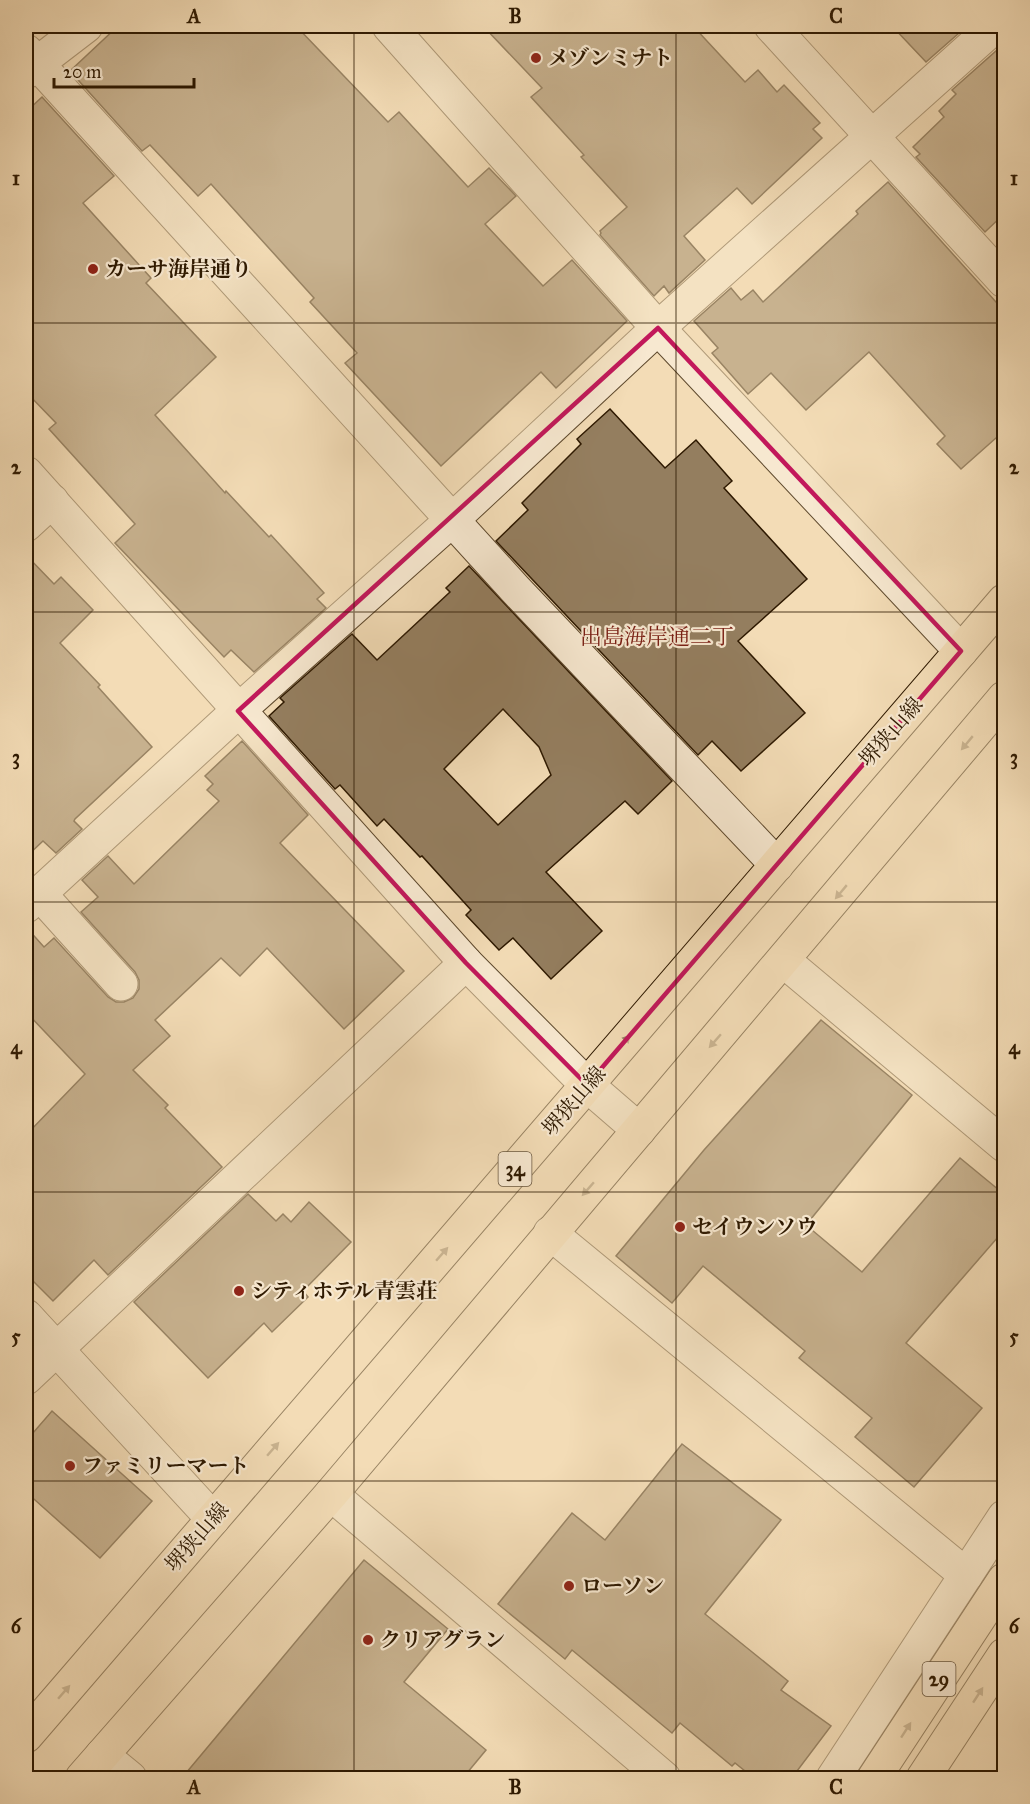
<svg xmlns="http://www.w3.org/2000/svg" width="1030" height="1804" viewBox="0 0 1030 1804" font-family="'IM FELL Great Primer','Noto Serif JP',serif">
	<rect width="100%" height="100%" fill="#f3dcb6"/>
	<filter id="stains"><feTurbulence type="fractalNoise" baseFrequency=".00333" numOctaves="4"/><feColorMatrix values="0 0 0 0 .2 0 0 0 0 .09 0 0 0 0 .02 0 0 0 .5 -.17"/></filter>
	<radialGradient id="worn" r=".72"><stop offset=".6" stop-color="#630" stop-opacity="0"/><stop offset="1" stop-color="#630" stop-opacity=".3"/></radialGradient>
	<g fill="#947e5f" stroke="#2e1901" stroke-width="1.5" fill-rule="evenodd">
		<path d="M118,26H296L388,122L399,112L468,187L489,168L516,196L485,224L543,286L572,260L627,321L556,388L541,372L441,466L345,363L357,353L310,302L314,298L211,184L198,196L150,145L142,151L70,71Z"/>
		<path d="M483,26H693L745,82L758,70L777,92L784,85L820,123L813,129L822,138L752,204L737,188L684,236L705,260L669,293L664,286L654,296L600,235L601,233L600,231L627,207L581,157L584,155L531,97L542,88Z"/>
		<path d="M892,26H967L926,62Z"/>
		<path d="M1005,43V213L985,232L916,157L920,154L913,147L944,117L939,111L956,94L952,90Z"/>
		<path d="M42,97L114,176L83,203L151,278L146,283L216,357L155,415L225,493L226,491L269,537L271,535L324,593L317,599L326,608L254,672L231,650L224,657L115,543L135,524L49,429L56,423L26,392V112Z"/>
		<path d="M888,182L1005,312V430L961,469L937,444L945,436L869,352L806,410L771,373L748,394L712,353L718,348L694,321L731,288L741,300L753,290L763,302L858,214L856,211Z"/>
		<path d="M610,409L665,468L696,440L732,481L724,488L807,579L738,641L805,713L741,771L712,741L698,755L496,541L528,510L522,503L581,444L577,439Z"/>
		<path d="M26,555L54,584L61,577L93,610L60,643L100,685L98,687L152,747L75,819L74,821L82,829L56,853L43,841L26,857Z"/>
		<path d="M469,566L672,781L638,814L625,801L546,872L602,931L551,979L513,938L499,950L466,915L471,910L422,856L420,857L384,819L377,826L340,785L335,789L269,716L284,702L280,698L352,634L377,660L450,592L446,588ZM503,709L539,747L551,775L498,825L444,769Z"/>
		<path d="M242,741L308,815L280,843L404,971L344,1029L267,948L240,976L221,958L155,1020L170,1036L133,1070L168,1105L165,1108L222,1167L108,1275L94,1260L53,1301L26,1274V1135L85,1074L26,1012V927L44,947L54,938L108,997L116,1002H124L133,998L139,989V980L135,972L81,912L98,897L82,880L108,856L134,884L219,801L207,790L213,784L205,776Z"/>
		<path d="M821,1020L912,1095L806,1225L862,1272L960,1158L1005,1195V1229L906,1343L982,1408L914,1487L855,1437L872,1418L799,1358L805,1351L703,1266L672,1303L616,1256L704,1150Z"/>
		<path d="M248,1194L276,1221L283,1214L291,1222L309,1202L351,1242L303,1291L308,1297L272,1332L264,1323L208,1378L134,1302Z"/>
		<path d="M52,1411L152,1501L100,1558L26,1492V1441Z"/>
		<path d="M682,1444L781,1520L705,1614L788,1681L781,1690L831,1726L791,1779H755L735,1763L732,1766L680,1723L672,1733L572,1650L565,1659L498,1604L572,1513L605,1540Z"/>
		<path d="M364,1560L448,1629L404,1682L486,1750L462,1779H181Z"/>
	</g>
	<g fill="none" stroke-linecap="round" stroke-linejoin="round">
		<g stroke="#5f4a2e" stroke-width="35">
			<g id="minor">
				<path d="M389,26L658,328L961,651"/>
				<path d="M771,26L1004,281"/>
				<path d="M26,51L515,589L777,865"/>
				<path d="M26,72L86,26"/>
				<path d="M26,473L466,963L587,1085L639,1130"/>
				<path d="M26,525L52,501"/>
				<path d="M39,893L121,984"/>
				<path d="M26,906L238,711L452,520L658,328L995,26"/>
				<path d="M784,961L1004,1145"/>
				<path d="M550,1233L966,1575"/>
				<path d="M26,1316L213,1519"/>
				<path d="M26,1378L466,963"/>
				<path d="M331,1494L664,1778"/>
				<path d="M102,1755L130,1778"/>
				<path d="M833,1778L1004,1517"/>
			</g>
		</g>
		<g stroke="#2e1901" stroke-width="35">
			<g id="major">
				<path d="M26,1736L1004,601"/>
				<path d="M82,1778L331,1494L1004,698"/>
				<path d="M874,1778L1004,1580"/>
			</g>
		</g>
		<g stroke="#2e1901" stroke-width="35">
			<path id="highway" d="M923,1778L1004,1655"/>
		</g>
		<use href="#minor" stroke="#f7e8d0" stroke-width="33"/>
		<use href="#major" stroke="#f3dcb6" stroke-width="33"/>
		<use href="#highway" stroke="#f3dcb6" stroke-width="33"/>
	</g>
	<defs><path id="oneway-solid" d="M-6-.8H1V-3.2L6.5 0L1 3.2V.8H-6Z" transform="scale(1.5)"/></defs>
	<g fill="#9a8465">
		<use href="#oneway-solid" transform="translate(967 743) rotate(130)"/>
		<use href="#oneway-solid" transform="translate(841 892) rotate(130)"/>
		<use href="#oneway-solid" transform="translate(715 1041) rotate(131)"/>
		<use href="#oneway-solid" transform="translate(624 1042) rotate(-49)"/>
		<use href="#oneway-solid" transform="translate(588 1189) rotate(131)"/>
		<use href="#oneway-solid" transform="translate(442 1254) rotate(-49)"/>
		<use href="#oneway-solid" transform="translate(273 1449) rotate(-49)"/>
		<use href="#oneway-solid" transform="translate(64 1692) rotate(-49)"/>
		<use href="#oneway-solid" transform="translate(978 1695) rotate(-57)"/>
		<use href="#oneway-solid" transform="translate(906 1730) rotate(-57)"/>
	</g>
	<path d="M0 0H1030V1804H0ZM658,328L961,651L587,1085L466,963L238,711Z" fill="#f3dcb6" fill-opacity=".55" fill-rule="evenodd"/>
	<path fill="none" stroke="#c2185b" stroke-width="4.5" stroke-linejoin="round" d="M658,328L961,651L587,1085L466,963L238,711Z"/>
	<path fill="none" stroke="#2e1901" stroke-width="1.5" stroke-opacity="0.55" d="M354,26V1778M676,26V1778M26,323H1004M26,612H1004M26,902H1004M26,1192H1004M26,1481H1004"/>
	<g fill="#8f2418" stroke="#f7e8d0" stroke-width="2">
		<circle cx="536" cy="58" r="6"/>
		<circle cx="93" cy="269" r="6"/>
		<circle cx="680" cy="1227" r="6"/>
		<circle cx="239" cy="1291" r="6"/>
		<circle cx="70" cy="1466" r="6"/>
		<circle cx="569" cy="1586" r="6"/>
		<circle cx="368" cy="1640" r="6"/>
	</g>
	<g text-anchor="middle" stroke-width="4.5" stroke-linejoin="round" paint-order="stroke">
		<g fill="#f7e8d0" stroke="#6a573f" stroke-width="1.5">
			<rect x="498.5" y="1152" width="33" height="34" rx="4.5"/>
			<rect x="922.5" y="1662" width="33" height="34" rx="4.5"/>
		</g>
		<g font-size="20" font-weight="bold" fill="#2e1901">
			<text x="515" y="1176">34</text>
			<text x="939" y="1686">29</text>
		</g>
		<g font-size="21" font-weight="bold" fill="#2e1901" stroke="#f7e8d0" text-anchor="start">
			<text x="548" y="65">メゾンミナト</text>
			<text x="105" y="276">カーサ海岸通り</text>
			<text x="692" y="1234">セイウンソウ</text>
			<text x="251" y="1298">シティホテル青雲荘</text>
			<text x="82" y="1473">ファミリーマート</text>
			<text x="581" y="1593">ローソン</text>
			<text x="380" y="1647">クリアグラン</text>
		</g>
		<g font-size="21" fill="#2e1901" stroke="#f7e8d0">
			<text transform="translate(891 732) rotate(-49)" y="7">堺狭山線</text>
			<text transform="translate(574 1101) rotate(-49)" y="7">堺狭山線</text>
			<text transform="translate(197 1537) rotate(-49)" y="7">堺狭山線</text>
		</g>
		<g font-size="22" fill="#7a1f14" stroke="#f7e8d0">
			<text x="657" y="644">出島海岸通二丁</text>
		</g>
	</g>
	<rect width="1030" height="1804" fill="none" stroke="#f3dcb6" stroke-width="66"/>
	<path d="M54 78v9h140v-9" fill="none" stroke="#2e1901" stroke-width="3"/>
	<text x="63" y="78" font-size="18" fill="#2e1901" stroke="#f7e8d0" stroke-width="4.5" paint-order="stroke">20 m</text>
	<rect x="33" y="33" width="964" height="1738" fill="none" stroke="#2e1901" stroke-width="2"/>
	<g font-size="20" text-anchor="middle" font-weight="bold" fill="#2e1901">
		<text x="194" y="23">A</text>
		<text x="515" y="23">B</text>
		<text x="836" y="23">C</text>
		<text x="16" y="185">1</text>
		<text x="1014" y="185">1</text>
		<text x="16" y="474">2</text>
		<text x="1014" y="474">2</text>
		<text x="16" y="764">3</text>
		<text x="1014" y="764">3</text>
		<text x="16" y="1054">4</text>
		<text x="1014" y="1054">4</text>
		<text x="16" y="1343">5</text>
		<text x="1014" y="1343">5</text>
		<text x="16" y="1633">6</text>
		<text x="1014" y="1633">6</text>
		<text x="194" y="1794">A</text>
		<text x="515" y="1794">B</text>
		<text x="836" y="1794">C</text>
	</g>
	<rect width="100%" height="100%" filter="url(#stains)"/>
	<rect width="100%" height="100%" fill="url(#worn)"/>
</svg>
